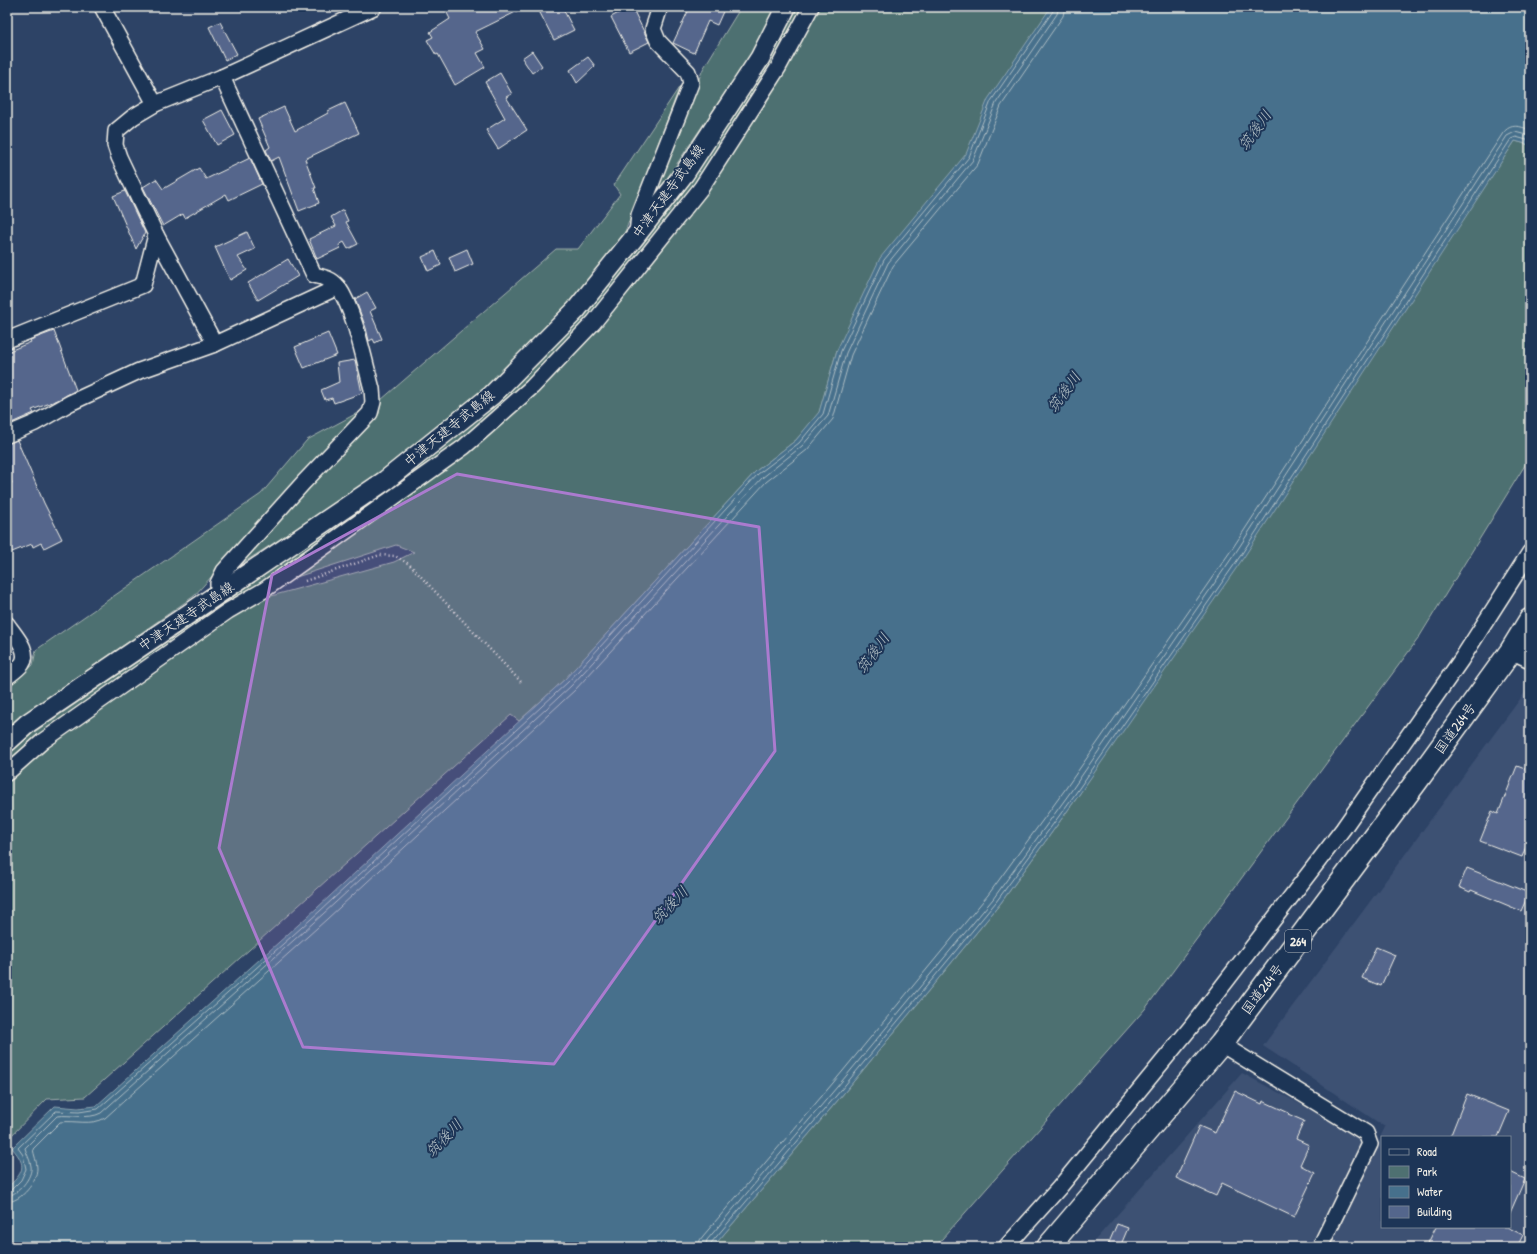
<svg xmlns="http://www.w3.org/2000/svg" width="1537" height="1254" viewBox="0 0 1537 1254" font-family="'Patrick Hand','Klee One',sans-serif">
	<rect width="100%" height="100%" fill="#2d4366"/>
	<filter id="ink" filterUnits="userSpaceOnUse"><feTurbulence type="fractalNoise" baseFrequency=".025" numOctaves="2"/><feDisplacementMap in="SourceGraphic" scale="8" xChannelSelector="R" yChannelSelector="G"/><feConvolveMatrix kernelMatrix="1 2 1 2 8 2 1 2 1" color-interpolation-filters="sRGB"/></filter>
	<g filter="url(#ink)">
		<g fill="#3d5173" fill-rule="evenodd">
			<path d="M1529,687L1530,1247H1329L1385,1127L1263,1046ZM1382,1137H1510V1227H1382Z"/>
			<path d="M1242,1073L1360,1136L1361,1144L1310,1247H1089Z"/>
		</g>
		<g fill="#4e7071" stroke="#a1b0ac">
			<path d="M741,7H776L751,54L649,205L703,69Z"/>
			<path d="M798,7H806L775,66L697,187L589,321L527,386L460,445L7,768V756L33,733L378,497L485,412L582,316L645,241L696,171L769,60Z"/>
			<path d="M817,7H1060L973,191L837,350L819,413L796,440L756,471L565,679L519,721L511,715L85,1097L47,1099L7,1140V778L46,743L257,600L394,562L414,552L396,545L284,581L470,450L598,325Z"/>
			<path d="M680,86L623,237L560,313L477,395L373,479L229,572L379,414L381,400L556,249H578L620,194L614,185Z"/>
			<path d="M1515,141L1530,145V457L1418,639L1145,1009L935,1247H713L844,1093L1000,904L1076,799Z"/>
			<path d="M361,411L194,596L19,718L7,728V687L33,665L36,650L261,494L307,440Z"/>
		</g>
		<path fill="#46708c" stroke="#8ca4b1" d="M1051,7H1530V145L1515,141L1244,557L1076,799L1000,904L844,1093L713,1247H7V1188C23,1173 28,1166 12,1148L55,1106L78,1108L96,1106L317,908L565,679L756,471L796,440L819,412L837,350L880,258L966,154L988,99Z"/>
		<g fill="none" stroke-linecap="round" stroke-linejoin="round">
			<g stroke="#aebdc3" stroke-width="1">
				<path d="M7,1190H11L21,1180L26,1169L23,1155L18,1148L56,1111L79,1112L98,1109L320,911L568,682L758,474L799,443L823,414L841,351L884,260L969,157L991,101L1053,11L1054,7"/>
				<path d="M7,1196C18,1195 33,1177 31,1166C30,1159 26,1153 25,1148L57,1116C71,1114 88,1120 101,1113L323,914L571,686L762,478L802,446L828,416L846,353L888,263L973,160L996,103L1057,14L1059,7"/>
				<path d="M7,1202C22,1201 37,1182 37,1168C37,1162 34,1155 33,1149L60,1122C74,1120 92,1126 105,1118L327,919L575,690L766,482L807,450L833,419L851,355L893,266L978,164L1001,106L1063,16L1065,7"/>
				<path d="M699,1247L700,1240L703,1236L833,1083L988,895L1064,791L1232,549L1503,133C1511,123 1520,126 1530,130"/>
				<path d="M705,1247L707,1240L837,1087L993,899L1069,794L1236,552L1507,136L1515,132L1530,136"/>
				<path d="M710,1247L711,1243L841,1090L996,902L1073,797L1241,555L1511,139L1516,137L1530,141"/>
			</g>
		</g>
		<g fill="#54668c" stroke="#f4f1e8">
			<path d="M444,7H526L475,32L485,49L477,53L485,67L455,85L438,54L436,55L427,40L433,37L430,32L450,19Z"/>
			<path d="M537,7H562L574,30L554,40Z"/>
			<path d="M630,7H632L649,42L629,52L611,17Z"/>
			<path d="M690,7H725L717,25L708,21L694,53L673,43Z"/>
			<path d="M220,22L237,54L225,60L209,27Z"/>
			<path d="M532,51L542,66L532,73L522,58Z"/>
			<path d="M588,57L595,66L577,83L570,70Z"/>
			<path d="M500,73L512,94L506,97L527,130L498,149L486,130L505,118L485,82Z"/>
			<path d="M345,103L359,133L305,159L316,188H314L319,203L299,211L279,157L271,161L266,150L270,147L258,119L284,107L295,131L328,113V111Z"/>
			<path d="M222,110L235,135L217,145L203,120Z"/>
			<path d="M250,158L262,184L229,200L226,194L185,218L183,214L163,226L143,187L156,179L163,189L199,168L206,179Z"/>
			<path d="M125,191L145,233L136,249L113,196Z"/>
			<path d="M343,210L348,221L346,222L358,244L348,249L344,242L339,245L340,248L317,259L309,239L336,226L331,217Z"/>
			<path d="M247,232L255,249L238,257L247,270L230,280L215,247Z"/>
			<path d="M467,249L473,264L455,272L449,257Z"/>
			<path d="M435,251L441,265L428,271L422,257Z"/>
			<path d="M288,259L298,276L258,300L248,283Z"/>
			<path d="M367,292L376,308L370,311L382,339L375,343L373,339L369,341L366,328L355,299Z"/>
			<path d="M54,331L76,390L58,400L32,410L34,413L7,425V352L31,342L30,340Z"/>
			<path d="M328,333L337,355L304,368L295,347Z"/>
			<path d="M355,360L362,393L334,403L332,398L325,400L321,390L339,382L337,363Z"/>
			<path d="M17,440L44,503L62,539L44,548L41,543L33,547L32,544L7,554V485L12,483L7,473V444Z"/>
			<path d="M1517,766L1530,771V836L1522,857L1480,841L1492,811L1498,814Z"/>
			<path d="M1467,868L1529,893L1521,911L1471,890L1470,892L1459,887Z"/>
			<path d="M1376,947L1395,955L1381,986L1362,978Z"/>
			<path d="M1235,1091L1262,1104L1263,1101L1278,1108L1289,1113L1288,1114L1304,1121L1296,1139L1309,1145L1300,1165L1315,1173L1294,1217L1222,1183L1216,1196L1176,1178L1199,1126L1215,1133Z"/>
			<path d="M1467,1094L1509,1111L1498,1137H1450Z"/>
			<path d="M1510,1172L1525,1179L1510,1213Z"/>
			<path d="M1117,1224L1128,1228L1120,1247H1107Z"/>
			<path d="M1436,1227H1507L1523,1235L1517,1247H1426Z"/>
		</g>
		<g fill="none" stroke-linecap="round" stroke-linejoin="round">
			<g stroke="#f4f1e8" stroke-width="18">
				<g id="minor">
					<path d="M102,7L155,104"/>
					<path d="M637,234L639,215L691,83L688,72L658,41L653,29L660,7"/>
					<path d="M7,340L143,285L156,235"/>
					<path d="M215,344L156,235L119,157L115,145L116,131L133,117L155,104L222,77L374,7"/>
					<path d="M7,435L35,423L70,403L139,371L215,344L338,287"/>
					<path d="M218,595V583L224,571L304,482L370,413L373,402L372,389C364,360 355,311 338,287C332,279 323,277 314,275L222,77"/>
					<path d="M7,624C14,635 31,651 22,664C18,669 12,673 7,677"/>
					<path d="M1511,651L1530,660"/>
					<path d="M7,773L43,741L228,611L264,590L464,447L532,387L594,322L701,188L778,68L811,7"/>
					<path d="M1221,1044L1366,1133L1370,1144L1320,1247"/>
					<path d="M1006,1247L1059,1188L1191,1027L1343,829L1461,660L1530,552"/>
				</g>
			</g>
			<g stroke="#f4f1e8" stroke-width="22">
				<path id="major" d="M7,742L28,723L386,480L492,395L576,310L637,234L684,174L760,58L786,7"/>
			</g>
			<g stroke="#f4f1e8" stroke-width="25">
				<path id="highway" d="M1048,1247L1221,1044L1416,782L1511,651L1530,620"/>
			</g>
			<path stroke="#f4f1e8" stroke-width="2.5" stroke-dasharray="1 3" stroke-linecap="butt" d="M305,581L380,555L395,556L409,564L521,682"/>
			<use href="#minor" stroke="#1d3557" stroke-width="15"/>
			<use href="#major" stroke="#1d3557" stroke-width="19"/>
			<use href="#highway" stroke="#1d3557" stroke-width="22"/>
		</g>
	</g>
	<path fill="#ab7bcf" fill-opacity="0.2" stroke="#ab7bcf" stroke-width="3" stroke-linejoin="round" d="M457,474L759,527L775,751L554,1064L303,1047L219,848L272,575Z"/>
	<g text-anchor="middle" stroke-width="4" stroke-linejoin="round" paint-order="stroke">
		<rect fill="#1d3557" stroke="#b4b9bc" stroke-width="1" x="1285" y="930" width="26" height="22" rx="3"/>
		<g font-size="13" font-weight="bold" fill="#f4f1e8">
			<text x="1298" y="946">264</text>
		</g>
		<g font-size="14" fill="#f4f1e8" stroke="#1d3557">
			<text transform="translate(668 191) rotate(-54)" y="5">中津天建寺武島線</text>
			<text transform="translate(449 428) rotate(-39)" y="5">中津天建寺武島線</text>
			<text transform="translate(186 616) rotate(-34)" y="5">中津天建寺武島線</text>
			<text transform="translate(1455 728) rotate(-54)" y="5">国道264号</text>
			<text transform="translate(1262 989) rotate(-53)" y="5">国道264号</text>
		</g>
		<g font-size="15" font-style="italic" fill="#b7c4c8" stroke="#1d3557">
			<text transform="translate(1255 130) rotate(-54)" y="5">筑後川</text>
			<text transform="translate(1064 392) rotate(-54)" y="5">筑後川</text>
			<text transform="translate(873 653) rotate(-54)" y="5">筑後川</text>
			<text transform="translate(670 905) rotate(-46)" y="5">筑後川</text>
			<text transform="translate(444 1138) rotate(-46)" y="5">筑後川</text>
		</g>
	</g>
	<rect width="1537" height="1254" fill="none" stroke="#1d3557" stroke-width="24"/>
	<rect x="12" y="12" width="1513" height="1230" fill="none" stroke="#f4f1e8" stroke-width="1.5" filter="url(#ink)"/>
	<rect x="1381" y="1136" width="130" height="92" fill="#1d3557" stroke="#738091"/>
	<rect x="1389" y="1149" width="20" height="6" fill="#1d3557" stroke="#738091"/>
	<text x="1417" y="1156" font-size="12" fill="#f4f1e8">Road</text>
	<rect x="1389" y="1166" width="20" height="12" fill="#4e7071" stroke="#738091"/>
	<text x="1417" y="1176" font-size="12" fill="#f4f1e8">Park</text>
	<rect x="1389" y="1186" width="20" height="12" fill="#46708c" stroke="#738091"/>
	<text x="1417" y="1196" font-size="12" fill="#f4f1e8">Water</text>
	<rect x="1389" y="1206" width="20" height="12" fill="#54668c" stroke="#738091"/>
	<text x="1417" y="1216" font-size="12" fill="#f4f1e8">Building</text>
</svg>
